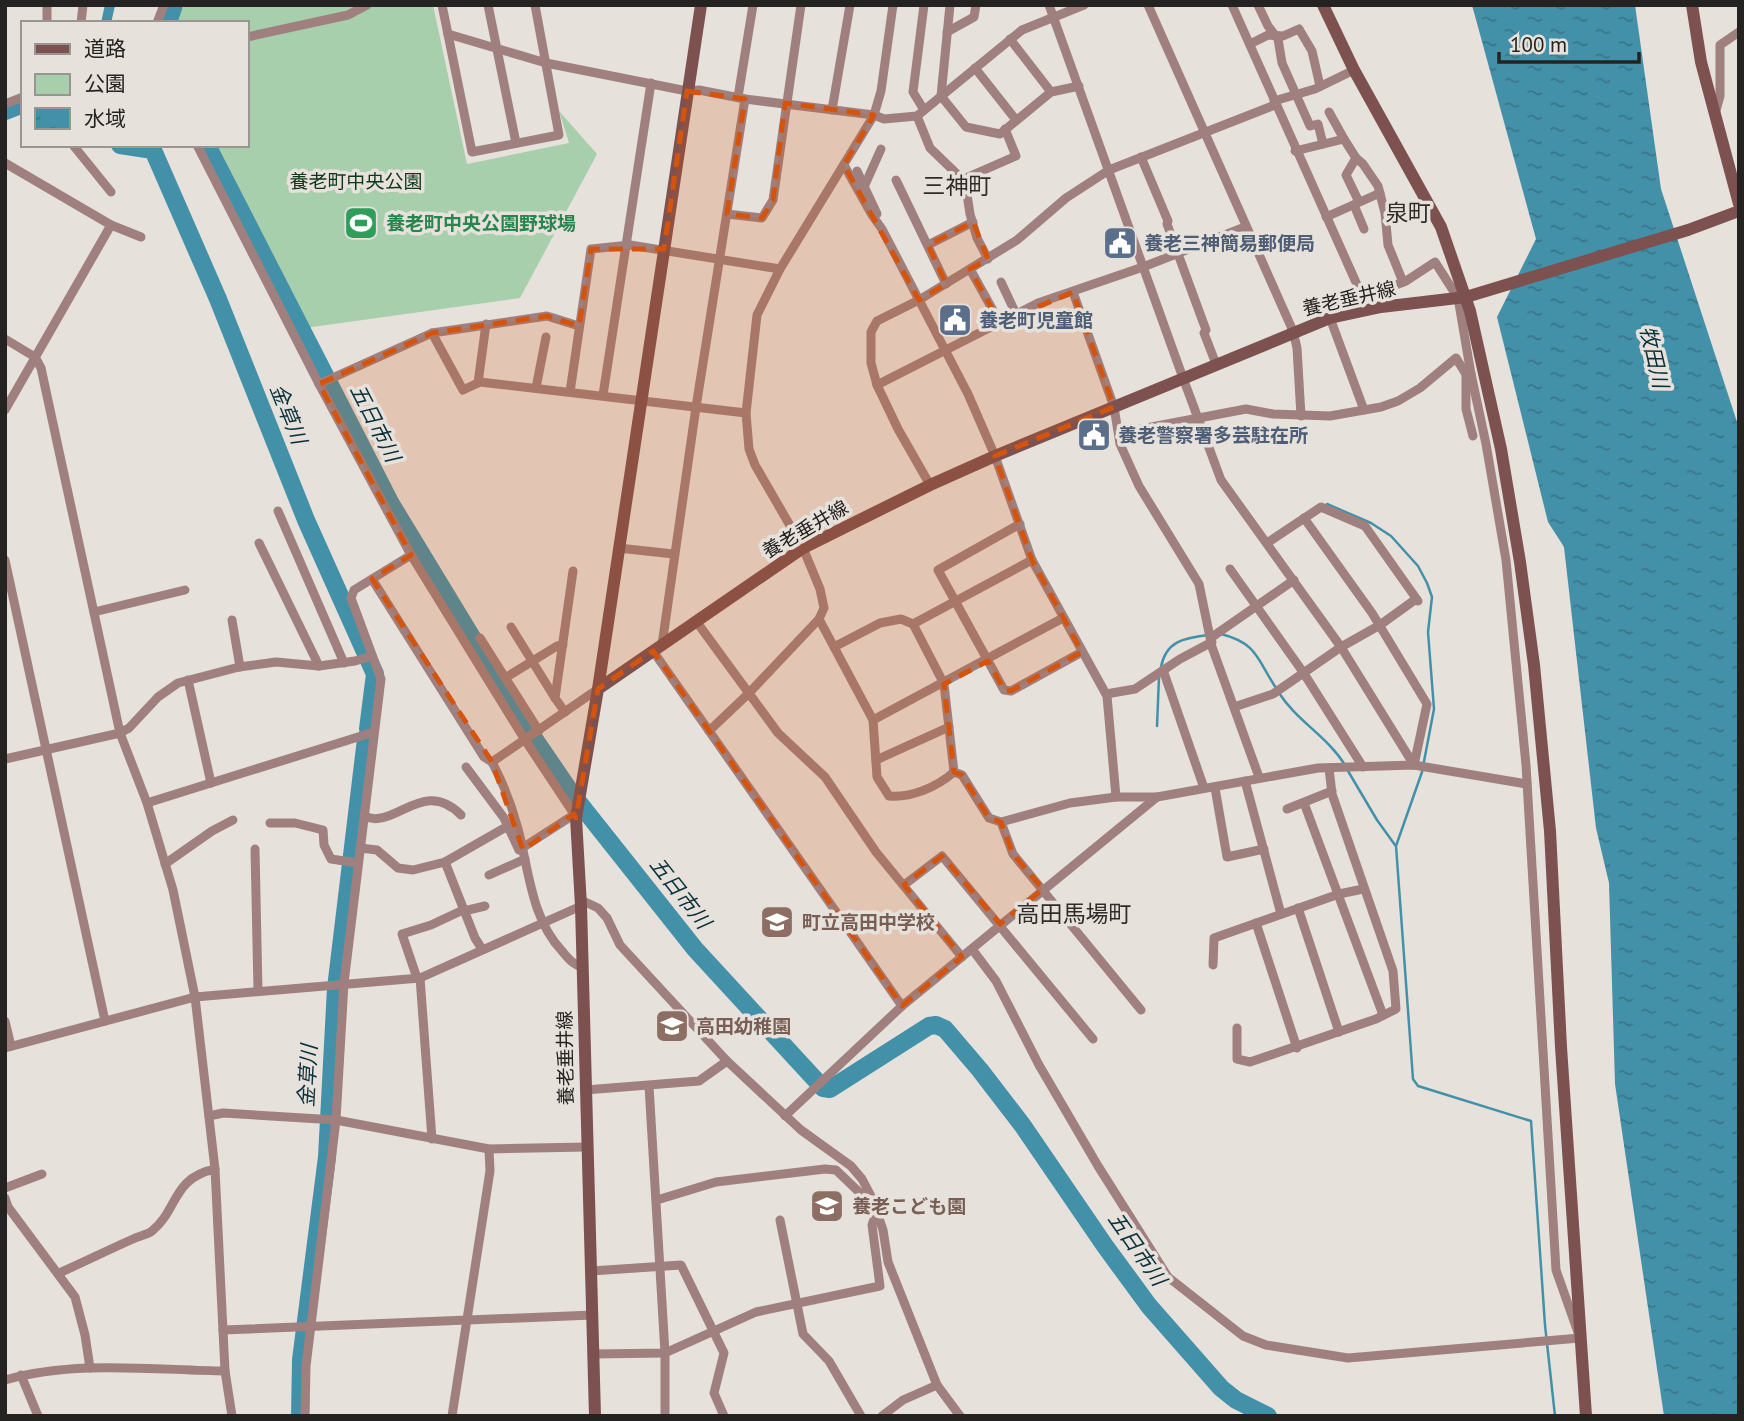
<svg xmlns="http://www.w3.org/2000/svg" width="1744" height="1421" viewBox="0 0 1744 1421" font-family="'PT Sans','Noto Sans JP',sans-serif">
	<defs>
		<pattern id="water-ripples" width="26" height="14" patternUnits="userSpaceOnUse" patternTransform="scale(1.75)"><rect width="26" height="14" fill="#4391a9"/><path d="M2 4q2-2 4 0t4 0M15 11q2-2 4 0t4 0" fill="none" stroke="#387689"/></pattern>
	</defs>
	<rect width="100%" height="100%" fill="#e7e1dc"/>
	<path fill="#a7cfac" d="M186,5H433L467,164L569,143L559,111L597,154L520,298L305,328L213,145H247V23H173L175,15Z"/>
	<path fill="url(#water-ripples)" d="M1472,5H1635L1661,189L1739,428V1416H1664L1615,1084L1609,883L1596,828L1564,547L1548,522L1497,317L1536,239Z"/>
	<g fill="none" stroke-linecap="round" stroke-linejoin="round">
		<g stroke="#4391a9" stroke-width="2.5">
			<path d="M1327,504L1371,523L1391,536L1418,566L1427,583L1432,597L1428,632L1434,709L1422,772L1396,846L1413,1079L1418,1086L1531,1121L1545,1325L1555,1416"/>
			<path d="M1221,634C1257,643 1257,659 1276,688"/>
			<path d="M1161,667C1166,641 1184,638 1208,635"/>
			<path d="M1279,693C1297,721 1328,737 1345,765"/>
			<path d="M1157,726L1159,677"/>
			<path d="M1348,771L1377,820L1395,845"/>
		</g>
		<path stroke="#4391a9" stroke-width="10" d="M106,23L110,5"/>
		<g stroke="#4391a9" stroke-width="18">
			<path d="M168,23L174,5"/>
			<path d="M5,111L23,104"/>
			<path d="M120,145L153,150L218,299L306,520L375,674L368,729"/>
			<path d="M207,145L391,504L529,731L572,794L695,949L823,1088L830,1089L929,1026L936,1025L945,1029L980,1070L1023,1126L1105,1246L1149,1306L1221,1388L1236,1400L1268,1416"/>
			<path d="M300,1416L301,1360L327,1157L336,988L366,739"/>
		</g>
		<g stroke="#9f807f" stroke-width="9">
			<path d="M442,5L472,152L559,135L535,5"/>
			<path d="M488,5L516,143"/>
			<path d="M950,5L941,96L966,127L1000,134L1051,92L1079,86"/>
			<path d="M1049,5L1183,378L1221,480L1341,647L1414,765"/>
			<path d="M1148,5L1293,331L1297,348L1301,416"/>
			<path d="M1232,5L1363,298L1336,311L1330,318L1364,410"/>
			<path d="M1258,5L1268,26L1278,39L1282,63L1310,126L1318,124L1323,144"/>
			<path d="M47,23V5"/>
			<path d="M81,23L83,5"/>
			<path d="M157,23L164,5"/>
			<path d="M947,32L974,17L976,5"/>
			<path d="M448,34L546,63L687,91L699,90L745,99L874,115L884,119L917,116L1022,30L1084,5"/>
			<path d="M247,37L348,15L367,5"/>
			<path d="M1010,39L1051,92"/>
			<path d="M1250,44L1268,35L1283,36L1299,29L1312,51L1320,86"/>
			<path d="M975,68L1016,120"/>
			<path d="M738,97L753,5"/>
			<path d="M1274,101L1315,89L1354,70"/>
			<path d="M5,104L23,97"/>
			<path d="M832,110L850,5"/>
			<path d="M924,110L913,92L924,5"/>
			<path d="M1715,114L1720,96V45L1739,32"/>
			<path d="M917,116L930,148L959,176L966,188L970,214L977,238L988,259"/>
			<path d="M1344,139L1356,158L1346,175L1359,202"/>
			<path d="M73,145L111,192"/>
			<path d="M197,145L319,384L411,555L525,740L576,817"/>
			<path d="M1295,151L1344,139L1329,112"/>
			<path d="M1141,157L1168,221L1167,224L1206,330L1204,333L1216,364"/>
			<path d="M1356,158L1363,164L1378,186L1385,213L1388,245L1403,282"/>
			<path d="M5,163L111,225L141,237"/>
			<path d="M844,165L872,215L882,229L968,394L995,456L1032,560L1107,696L1116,797"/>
			<path d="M857,171L877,214"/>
			<path d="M896,180L946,284"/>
			<path d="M961,180L1016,156L1005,129"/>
			<path d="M864,187L881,149"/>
			<path d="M1354,205L1364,229"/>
			<path d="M727,214L762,218L773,200L801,5"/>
			<path d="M1326,217L1380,193"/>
			<path d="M928,245L973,222"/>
			<path d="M970,269L1000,323"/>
			<path d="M1001,282L1016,314"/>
			<path d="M1073,292L1114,407L1120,444L1139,486L1199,584L1212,647L1259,777"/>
			<path d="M432,333L463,390L480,382L746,413"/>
			<path d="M5,339L35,357L41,368L120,733L147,803L173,890L195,997L215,1169L225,1371L232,1416"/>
			<path d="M1466,374V409L1473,436"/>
			<path d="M478,383L486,324"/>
			<path d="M319,384L432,333L547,316L579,326"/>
			<path d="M877,385L1038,303L1143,267L1245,227"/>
			<path d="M536,388L546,337"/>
			<path d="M570,392L591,249L630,245L780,269"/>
			<path d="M603,395L651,83"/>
			<path d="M5,410L111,225"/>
			<path d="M1120,433L1246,409L1273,414L1330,416L1381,407L1398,401L1420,388L1456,358L1466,374H1471"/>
			<path d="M930,485L898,429L877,385L871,363V332L877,321L919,300L1017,240L1066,198L1109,170L1275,105"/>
			<path d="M278,511L344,663"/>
			<path d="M1304,518L1372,613L1427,704L1414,765"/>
			<path d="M1020,524L938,570L1004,690L1011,691L1082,652"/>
			<path d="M259,543L319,666"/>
			<path d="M1267,543L1321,507L1365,526L1418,601"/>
			<path d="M618,548L674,554"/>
			<path d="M5,560L105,1021"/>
			<path d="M1230,569L1303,672L1363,767"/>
			<path d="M372,579L484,757L492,762"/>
			<path d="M94,612L185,590"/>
			<path d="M819,619L873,720L877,777L889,796C911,798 937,787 954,772"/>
			<path d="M232,620L240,667"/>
			<path d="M696,621L778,733L825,777L876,852L962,957"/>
			<path d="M913,624L1032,560"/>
			<path d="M511,627L555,698"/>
			<path d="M1212,637L1294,580"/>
			<path d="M480,638L539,731"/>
			<path d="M662,645L696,407L745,99"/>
			<path d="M834,647L880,623L901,619L913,624L944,684L954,772L962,775L989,818L1001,822L1070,803L1116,797H1157L1318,768L1414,765L1527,784"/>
			<path d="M653,651L902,1006"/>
			<path d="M1163,670L1204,788"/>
			<path d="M505,678L557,646L563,645"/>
			<path d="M188,680L211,783"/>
			<path d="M1106,694L1135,689L1180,659L1212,642"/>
			<path d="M1234,707L1273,694L1341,647L1380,625L1416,599"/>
			<path d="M565,712L555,698L573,571"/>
			<path d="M873,720L1063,618"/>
			<path d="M709,731L748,694L819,619L824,608L820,589L803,548L755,465L749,449L746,413L757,315L780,269L874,115L881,91L893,5"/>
			<path d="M5,759L120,733L129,728L158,697L178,683L239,667L276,662L319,666L355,661L372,656"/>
			<path d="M876,760L949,727"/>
			<path d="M466,767L504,818L519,850L575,814"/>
			<path d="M1245,781L1281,914"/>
			<path d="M1215,788L1227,857L1264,849"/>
			<path d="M147,803L374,732"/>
			<path d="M1304,803L1383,1015"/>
			<path d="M1287,809L1332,791"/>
			<path d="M364,816C394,831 423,776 461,815"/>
			<path d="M1001,822L1013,854L1141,1010"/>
			<path d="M270,823H295L323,830L324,845L331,859L358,863"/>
			<path d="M360,848L377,850L398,868L413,870L445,862L508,826"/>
			<path d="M255,849L258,991"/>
			<path d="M445,862L475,938L482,949"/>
			<path d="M165,864L212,831L233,820"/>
			<path d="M489,875L525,859"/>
			<path d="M904,885L942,856L1093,1039"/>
			<path d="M581,900L598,908L607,918L620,945L727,1061L801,1130L851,1166L862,1179L872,1198L883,1230L888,1262L937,1385L960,1416"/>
			<path d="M1298,908L1339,1032"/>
			<path d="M464,911L485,906"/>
			<path d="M1256,923L1297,1048"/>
			<path d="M972,949L996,981L1039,1065L1098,1166L1168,1277L1243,1336L1266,1345L1348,1358L1580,1338L1556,1270L1526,765L1506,560L1486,444L1471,374L1458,298L1435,262L1406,281L1363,298"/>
			<path d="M1213,965L1214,938L1339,894L1363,889"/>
			<path d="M583,967C573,965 568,958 562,951C531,918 529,870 518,829C512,806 503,783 492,762L598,689"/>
			<path d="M417,978L402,934L431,925L463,910"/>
			<path d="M420,978L432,1139"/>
			<path d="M5,1021L11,1046"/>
			<path d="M1237,1028V1059L1250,1062L1376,1019L1396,1009L1393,971L1332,794L1329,768"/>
			<path d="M5,1048L195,997L420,978L581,906"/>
			<path d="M649,1086L665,1353V1416"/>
			<path d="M585,1090L699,1081L727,1061"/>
			<path d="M209,1116L223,1113L336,1120L489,1149L587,1147"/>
			<path d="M785,1116L902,1006L1157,797"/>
			<path d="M5,1188L42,1174"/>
			<path d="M5,1198L8,1207L75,1297L85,1335L90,1368"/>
			<path d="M657,1200L716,1182L825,1169L836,1170L860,1193L872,1198"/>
			<path d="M780,1220L803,1334L829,1361L861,1416"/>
			<path d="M591,1271L681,1265L724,1353L714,1393L724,1416"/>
			<path d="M59,1273C84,1262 108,1250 133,1239C139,1236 147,1235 152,1231C178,1210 172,1178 215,1169"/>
			<path d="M223,1330L593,1315"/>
			<path d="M594,1354L665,1353L756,1312L880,1286L872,1225L877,1211"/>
			<path d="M21,1375L38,1416"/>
			<path d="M5,1380C75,1360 153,1370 225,1371"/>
			<path d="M305,1416L306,1366L336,1120L344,983L381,679L351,598L354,590L411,555"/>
			<path d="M452,1416L490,1171L489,1149"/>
			<path d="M882,1416L903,1400L937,1385"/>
		</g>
		<g stroke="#7c5150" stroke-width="12">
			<path d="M1323,5L1354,70L1441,227L1470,311L1501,449L1520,562L1534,665L1550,831L1561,1047L1586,1416"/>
			<path d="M1692,5L1701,62L1739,204"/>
			<path d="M598,689L701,5"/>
			<path d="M595,1416L581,906L576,818L598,689L803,548L930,485L995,456L1330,318L1381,307L1466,297L1688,230L1739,211"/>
		</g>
	</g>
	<path fill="#d4540e" fill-opacity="0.2" stroke="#d4540e" stroke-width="5" stroke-dasharray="14 9" stroke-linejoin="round" d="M687,91L745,99L727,214L762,218L773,200L785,103L874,115L844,165L919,300L946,284L928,245L973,222L988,259L970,269L1000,323L1073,292L1114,407L995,456L1032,560L1082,652L1011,691L1004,690L988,661L944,684L954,772L962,775L989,818L1001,822L1013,854L1043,889L1000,924L942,856L904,885L962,957L902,1006L653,651L598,689L576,818L574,814L523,850L492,762L372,579L411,555L319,384L432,333L547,316L579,326L591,249H664Z"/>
	<defs>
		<g id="stadium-square" transform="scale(1.75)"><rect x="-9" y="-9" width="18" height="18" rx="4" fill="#2e9e5b" stroke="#e7e1dc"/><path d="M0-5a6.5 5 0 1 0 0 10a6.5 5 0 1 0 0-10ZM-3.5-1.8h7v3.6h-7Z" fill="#fff"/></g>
		<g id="civic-square" transform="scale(1.75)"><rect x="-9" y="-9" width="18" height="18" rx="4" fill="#5c6f8a" stroke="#e7e1dc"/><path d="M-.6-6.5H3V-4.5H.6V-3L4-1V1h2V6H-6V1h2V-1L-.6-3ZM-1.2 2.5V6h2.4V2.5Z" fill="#fff"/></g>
		<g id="school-square" transform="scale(1.75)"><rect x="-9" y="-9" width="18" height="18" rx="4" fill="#8d6e63" stroke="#e7e1dc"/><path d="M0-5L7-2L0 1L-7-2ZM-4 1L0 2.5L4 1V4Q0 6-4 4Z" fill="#fff"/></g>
	</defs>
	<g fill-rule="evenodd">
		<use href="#stadium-square" x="361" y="223"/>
		<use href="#civic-square" x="1120" y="243"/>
		<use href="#civic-square" x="955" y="320"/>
		<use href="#civic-square" x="1094" y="435"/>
		<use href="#school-square" x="777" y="922"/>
		<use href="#school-square" x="672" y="1026"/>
		<use href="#school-square" x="827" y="1206"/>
	</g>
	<g text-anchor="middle" stroke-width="7" stroke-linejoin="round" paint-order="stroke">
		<g font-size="19" fill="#0f3719" stroke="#e7e1dc">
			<text x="356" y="188">養老町中央公園</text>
		</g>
		<g font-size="19" font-weight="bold" fill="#27864d" stroke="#e7e1dc" text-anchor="start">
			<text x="386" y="230">養老町中央公園野球場</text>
		</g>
		<g font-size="19" font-weight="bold" fill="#4e5e75" stroke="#e7e1dc" text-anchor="start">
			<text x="1144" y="250">養老三神簡易郵便局</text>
			<text x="979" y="327">養老町児童館</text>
			<text x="1118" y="442">養老警察署多芸駐在所</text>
		</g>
		<g font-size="19" fill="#252321" stroke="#e7e1dc">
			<text transform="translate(1349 298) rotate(-13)" y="7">養老垂井線</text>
			<text transform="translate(805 529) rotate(-30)" y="7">養老垂井線</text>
			<text transform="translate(565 1058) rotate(-91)" y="7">養老垂井線</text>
		</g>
		<g font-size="19" font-weight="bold" fill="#785e54" stroke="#e7e1dc" text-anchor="start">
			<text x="802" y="929">町立高田中学校</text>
			<text x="696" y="1033">高田幼稚園</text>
			<text x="852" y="1213">養老こども園</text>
		</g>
		<g font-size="21" font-style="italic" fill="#0a303b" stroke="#e7e1dc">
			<text transform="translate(1654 357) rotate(77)" y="7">牧田川</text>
			<text transform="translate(288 414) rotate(68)" y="7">金草川</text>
			<text transform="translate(375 423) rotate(63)" y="7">五日市川</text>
			<text transform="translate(680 893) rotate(52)" y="7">五日市川</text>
			<text transform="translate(308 1076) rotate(-87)" y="7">金草川</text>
			<text transform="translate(1137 1249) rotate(55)" y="7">五日市川</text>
		</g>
		<g font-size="23" fill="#302c28" stroke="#e7e1dc">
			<text x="957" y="194">三神町</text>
			<text x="1408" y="221">泉町</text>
			<text x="1074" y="922">高田馬場町</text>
		</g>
	</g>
	<rect width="1744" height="1421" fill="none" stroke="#252321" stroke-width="14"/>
	<rect x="21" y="21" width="228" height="126" fill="#e7e1dc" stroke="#999591" stroke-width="2"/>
	<rect x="35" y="44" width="35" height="10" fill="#7c5150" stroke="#999591" stroke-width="2"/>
	<text x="84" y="56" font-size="21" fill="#252321">道路</text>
	<rect x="35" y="74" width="35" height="21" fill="#a7cfac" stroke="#999591" stroke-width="2"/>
	<text x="84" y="91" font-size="21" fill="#252321">公園</text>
	<rect x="35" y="108" width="35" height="21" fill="url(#water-ripples)" stroke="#999591" stroke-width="2"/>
	<text x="84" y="126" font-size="21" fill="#252321">水域</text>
	<path d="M1499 52v10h140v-10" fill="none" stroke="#252321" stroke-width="3.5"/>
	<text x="1510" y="52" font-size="21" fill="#252321" stroke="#e7e1dc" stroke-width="5" paint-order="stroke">100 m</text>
</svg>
